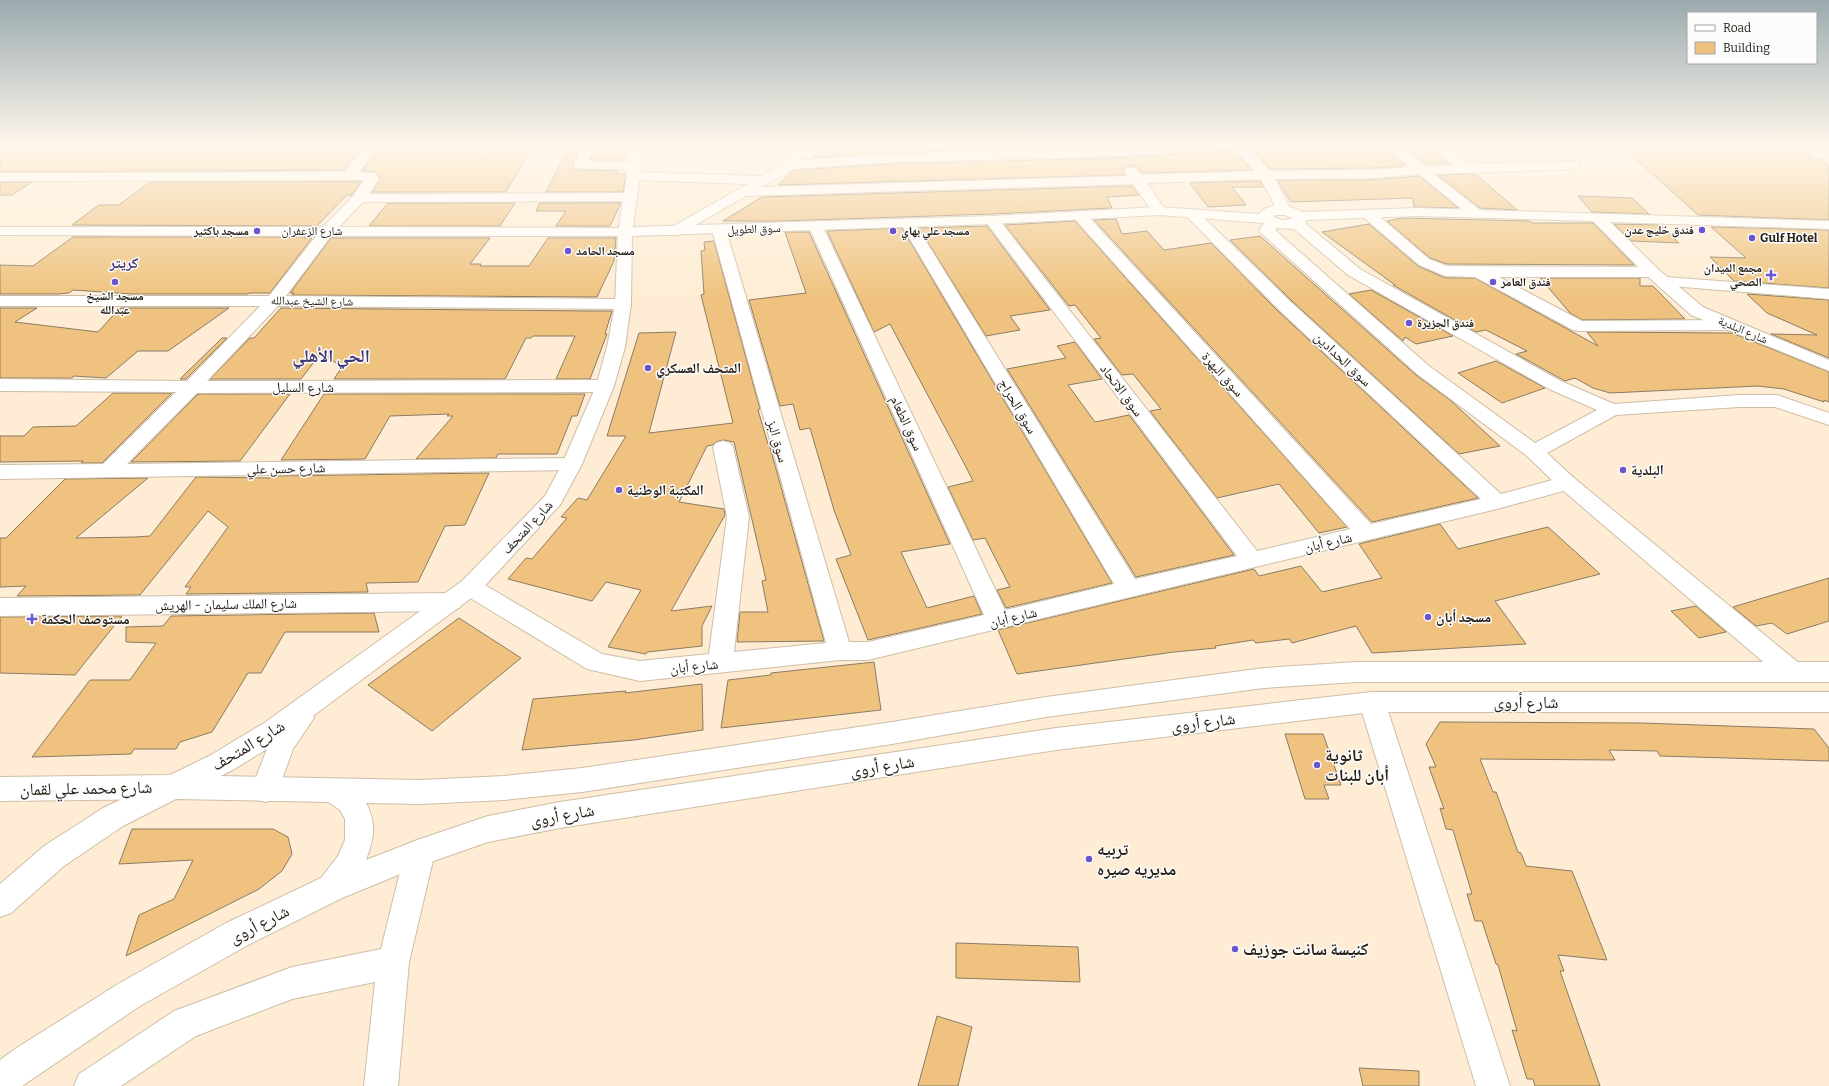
<svg xmlns="http://www.w3.org/2000/svg" width="1829" height="1086" viewBox="0 0 1829 1086" font-family="Bitter,'Noto Naskh Arabic',serif">
	<rect width="100%" height="100%" fill="#feedd4"/>
	<g fill="#efc37f" stroke="#8b7b65">
		<path d="M0,144H365L344,170L0,172Z"/>
		<path d="M381,144H474L469,152H475L480,154L529,153L506,192H372L380,178L375,172L362,171Z"/>
		<path d="M605,144H630L623,160H590L595,150H602Z"/>
		<path d="M826,144H945L946,151L812,158Z"/>
		<path d="M1008,144H1073L1074,148L1002,150L1001,148L1009,146Z"/>
		<path d="M1266,144H1382L1405,166L1372,168L1271,169L1252,150L1260,149Z"/>
		<path d="M1401,144H1428L1449,164H1426Z"/>
		<path d="M1619,144H1701L1728,148V144H1804L1813,159H1821L1829,166V220L1698,215Z"/>
		<path d="M1233,151L1252,170L1142,173L1136,166H1126L1122,171L1125,175L778,185L794,170L894,164L1116,158Z"/>
		<path d="M567,152H578L572,164L575,170L617,171L615,174H626L623,192H546Z"/>
		<path d="M1473,174L1478,176L1517,210L1480,208L1438,175Z"/>
		<path d="M1419,176L1458,208L1414,207L1413,198L1291,202L1277,180H1372Z"/>
		<path d="M1260,181L1263,187H1232L1246,205L1208,207L1190,183Z"/>
		<path d="M0,182H32L12,195H0Z"/>
		<path d="M150,182H361L352,195H347L317,226L72,225L99,205H119Z"/>
		<path d="M1132,186L1139,195L1107,197L1112,208L992,214L780,221H723L762,197Z"/>
		<path d="M1578,196L1632,198L1649,214L1592,212Z"/>
		<path d="M388,203H515L500,226H369Z"/>
		<path d="M540,203H621L610,226H556L566,211H536Z"/>
		<path d="M1402,218L1530,221L1532,223H1593L1634,265L1447,264L1430,258L1387,221Z"/>
		<path d="M1116,219L1122,234L1147,231L1164,250L1211,243L1278,311L1478,498L1372,522L1094,220Z"/>
		<path d="M1075,221L1347,527L1319,533L1279,484L1217,498L1150,411L1161,409L1133,374L1122,375L1094,339L1101,338L1075,305L1069,306L1005,225Z"/>
		<path d="M1369,224L1418,266L1445,278H1475L1598,346L1587,332L1732,333L1829,372V402L1824,400V402L1784,389L1758,386L1610,393L1593,388L1575,378L1565,381L1516,354L1527,351L1486,330L1476,332L1393,285H1395L1322,232Z"/>
		<path d="M1614,224L1660,225L1679,243L1632,241Z"/>
		<path d="M987,226L1050,310L1010,316L1020,330L986,336L919,228Z"/>
		<path d="M1711,227L1829,230V288L1734,281L1710,257L1746,258Z"/>
		<path d="M902,228L1112,583L1006,608L997,590L1010,587L985,538L973,540L948,487L973,481L967,469L890,324L874,332L827,231Z"/>
		<path d="M785,232H809L950,544L901,552L927,608L974,596L982,614L868,640L836,559L851,555L834,510L810,428L800,430L793,404L780,406L749,300L806,293Z"/>
		<path d="M1260,236L1416,375L1450,400L1500,446L1459,454L1292,301L1230,240Z"/>
		<path d="M73,237H305L304,238H312L270,293H250L247,294H132L73,290L69,293L58,294H0V265L33,266Z"/>
		<path d="M331,238H490L470,264H481L480,266H529L548,238H616L614,261L597,297L292,295L294,293H290Z"/>
		<path d="M714,241L760,409L758,410L768,444H769L824,641L737,642L740,612H768L762,581L766,580L734,442L723,440L716,442L712,445L707,446L679,502L724,509L725,515L671,611L712,606L702,626V646L647,652L646,654L608,647L641,590L606,582L592,601L508,579L526,558L532,559L567,518L561,517L578,498L587,500L626,436H607L639,333L676,332L649,433L733,423L701,295L704,294L701,251L705,250L704,242Z"/>
		<path d="M1540,278H1640V286H1653L1685,319L1582,320L1570,313Z"/>
		<path d="M1371,290L1453,336L1416,344L1405,337L1403,341L1349,294Z"/>
		<path d="M1747,294L1829,300V358L1771,334L1817,335L1767,313Z"/>
		<path d="M0,308H37L15,322L98,332L120,308H229L168,351H138L106,378L74,376L72,378H0Z"/>
		<path d="M281,308L591,311H612L605,334H607L590,379H556L575,336H533L531,338H526L505,379H334L342,367L321,353L301,379H210L250,338H254Z"/>
		<path d="M222,338H227L186,379H180Z"/>
		<path d="M1075,342L1102,379L1068,385L1095,422L1129,415L1234,555L1136,577L1007,369L1066,358L1057,346Z"/>
		<path d="M1496,361L1545,388L1502,403L1458,373Z"/>
		<path d="M113,393H172L102,463H81L83,461L0,462V436H24L33,427L76,426Z"/>
		<path d="M198,394H290L240,461L131,462Z"/>
		<path d="M324,394H585L577,416H572L557,454H498L496,458L416,459L453,416H447L449,414L390,416L365,459L281,460Z"/>
		<path d="M489,473L465,525L445,526L418,582L366,583L368,592L186,594L191,587H185L228,527L208,511L140,595L17,596L26,586L0,587V538H6L65,479L148,478L76,538L134,537L150,536L196,477L270,478L271,476Z"/>
		<path d="M1440,524L1458,549L1548,527L1600,574L1495,601L1526,644L1372,653L1356,626L1292,643L1289,639L1256,643L1253,640L1215,646L1216,648L1174,652L1017,674L998,630L1254,569L1259,576L1301,566L1322,592L1382,578L1359,544Z"/>
		<path d="M1829,578V621L1787,634L1772,623L1756,626L1733,607Z"/>
		<path d="M1696,606L1726,632L1699,638L1671,611Z"/>
		<path d="M374,613L379,632H285L261,673H248L212,732L180,742L176,749H134L131,754L32,757L90,680H130L156,643L126,642V627L163,626L171,616Z"/>
		<path d="M122,616L75,675L0,673V617Z"/>
		<path d="M459,618L521,658L432,731L368,685Z"/>
		<path d="M874,662L881,710L721,728L728,680L771,675V673Z"/>
		<path d="M702,684L703,730L634,740L522,750L533,699L626,691L625,693Z"/>
		<path d="M1440,722L1641,723L1814,729L1829,748V761L1660,756L1657,751L1609,750L1615,760L1480,759L1493,792H1496L1518,852L1521,853L1526,866L1572,871L1607,960L1558,955L1564,971H1560L1600,1086H1535L1533,1079H1527L1512,1030L1517,1031L1498,965L1496,964L1482,921H1475L1467,894H1472L1453,830L1446,829L1440,808L1444,809L1429,767H1436L1426,744Z"/>
		<path d="M1285,734H1323L1341,785H1324L1329,799H1305Z"/>
		<path d="M132,829H273L288,837L292,854L282,871L259,889L126,956L139,915L174,899L193,860L119,864Z"/>
		<path d="M956,943L1078,947L1080,982L956,978Z"/>
		<path d="M937,1016L972,1027L958,1086H918Z"/>
		<path d="M1359,1068L1419,1071V1086H1363Z"/>
	</g>
	<g fill="none" stroke-linecap="round" stroke-linejoin="round">
		<g stroke="#cebea6" stroke-width="2">
			<g id="street">
				<path d="M367,144H380L359,172L375,173L379,179L369,194L629,193L634,194L636,197L634,200L629,201L363,202L339,227L625,228L630,229L632,232L630,235L625,236H331L286,296L623,299L629,300L631,304L629,308L623,309L278,306L207,381L605,380L612,382L614,386L612,390L605,392L197,393L127,464L572,458L579,459L582,464L579,469L572,470L0,479V465L103,464L176,392L0,391V379L187,381L260,306H0V296H269L316,236L0,235V227H323L354,195L364,180L0,181V173L345,172Z"/>
				<path d="M594,144L595,146L588,161L635,162L640,163L642,166L640,169L635,170L575,168L573,165L581,150L480,153L474,149L480,145Z"/>
				<path d="M796,144H809L799,160L894,154L1116,148L1182,144H1265L1259,148H1248L1270,171L1372,170L1409,167L1383,144H1398L1425,166L1453,165L1429,144H1444L1469,164L1573,161L1578,162L1580,165L1578,168L1573,169L1434,174L1480,210L1482,213L1480,216H1470L1419,174L1372,178L1275,179L1291,210L1289,213H1279L1277,210L1261,179L1147,183L1166,211L1164,214H1154L1133,184L746,196L678,235H668L666,232L668,229L748,184L633,180L628,179L626,176L628,173L633,172L761,176L785,162ZM1234,149L1255,171L1141,175L1136,168H1126L1124,171L1128,176L761,187L793,169L894,162L1116,156Z"/>
				<path d="M1191,209L1196,210L1291,302L1501,494L1567,476L1574,478L1577,483L1574,488L1497,509L868,660H840L640,681L587,669L462,593L458,587L462,581L470,579L478,581L602,654L640,661L709,654L727,517L713,447L716,443L723,441L730,443L733,447L749,517L734,652L826,643L712,230L714,227H724L726,230L849,642H868L984,615L809,227L811,224H821L823,227L1005,610L1114,584L900,222L902,219H912L914,222L1135,579L1237,556L987,223L985,220L987,217H997L1257,551L1350,529L1075,219L1073,216L1075,213H1085L1371,524L1481,499L1279,310L1186,216L1184,213L1186,210Z"/>
				<path d="M1368,210L1373,211L1429,259L1447,266L1652,267L1658,269L1660,272L1658,275L1652,277H1499L1582,321L1730,320L1736,321L1738,325L1736,329L1730,330L1579,331L1573,330L1475,277L1445,276L1419,265L1363,217L1361,214L1363,211Z"/>
				<path d="M1665,277L1829,289V299L1659,285L1657,282L1659,279Z"/>
				<path d="M451,593L459,596L463,602L459,608L451,611L0,616V598Z"/>
				<path d="M1372,692L1381,695L1385,702L1510,1086H1476L1359,702L1363,695Z"/>
				<path d="M420,839L430,843L435,852L409,962L398,1086H364L375,982L292,999L196,1036L121,1086H74L79,1074L174,1011L292,967L381,949L405,852L410,843Z"/>
			</g>
		</g>
		<g stroke="#cebea6" stroke-width="2">
			<path id="secondary" d="M632,144H644L633,227L992,216L1159,207L1259,214C1267,202 1290,204 1301,212L1418,208L1829,221V229L1610,222L1658,269L1703,307L1829,360V371L1691,315L1646,275L1593,221L1418,216L1307,220L1305,223L1360,269L1561,381L1614,404L1739,395H1777L1829,413V425L1775,407H1739L1616,415L1547,453L1574,478L1800,664L1803,671L1800,678L1791,681L1782,678L1560,488L1527,456L1417,374L1261,233L1259,230L1264,223L1159,215L992,224L632,236L631,304L625,347L614,386L582,464L560,505L478,593L313,716L314,718L293,749L275,799L265,802L255,799L251,790L267,749L231,771L173,799L0,801V777L170,775L211,755L264,723L462,581L545,496L562,464L596,386L607,347L615,304L618,232ZM1275,215H1285L1293,219L1282,220L1274,217ZM1277,228L1294,229L1348,275L1549,389L1597,410L1535,443L1429,366L1275,230Z"/>
		</g>
		<g stroke="#cebea6" stroke-width="2">
			<path id="primary" d="M1357,662H1829V682H1357L1264,688L1046,717L892,744L582,792L504,800L421,804L366,803C377,824 374,838 366,860L420,839L488,816L560,802L1056,728L1372,692H1829V712H1372L1056,750L560,828L488,842L425,864L342,898L248,945L140,1006L22,1086H0V1060L15,1049L118,984L226,923L321,878L338,856L345,840V819L340,810L328,802L176,799L123,826L64,866L11,913L0,917V884L44,846L103,808L173,775L421,780L504,776L582,768L892,722L1046,697L1264,668Z"/>
		</g>
		<use href="#street" fill="#fff" fill-rule="evenodd"/>
		<use href="#secondary" fill="#fff" fill-rule="evenodd"/>
		<use href="#primary" fill="#fff" fill-rule="evenodd"/>
	</g>
	<linearGradient id="sky" x2="0" y2="1"><stop stop-color="#9aaaae"/><stop offset="0.49" stop-color="#fff7ec"/><stop offset="1" stop-color="#fff7ec" stop-opacity="0"/></linearGradient>
	<rect width="1829" height="296" fill="url(#sky)"/>
	<g fill="#6b55ce" stroke="#fcfcfc" stroke-width="1.5">
		<circle cx="1702" cy="230" r="4"/>
		<circle cx="257" cy="231" r="4"/>
		<circle cx="893" cy="231" r="4"/>
		<circle cx="1752" cy="238" r="4"/>
		<circle cx="568" cy="251" r="4"/>
		<path d="M1769 269h4v4h4v4h-4v4h-4v-4h-4v-4h4z"/>
		<circle cx="115" cy="282" r="4"/>
		<circle cx="1493" cy="282" r="4"/>
		<circle cx="1409" cy="323" r="4"/>
		<circle cx="648" cy="368" r="4"/>
		<circle cx="1623" cy="470" r="4"/>
		<circle cx="619" cy="490" r="4"/>
		<circle cx="1428" cy="617" r="4"/>
		<path d="M30 613h4v4h4v4h-4v4h-4v-4h-4v-4h4z"/>
		<circle cx="1317" cy="765" r="4"/>
		<circle cx="1089" cy="859" r="4"/>
		<circle cx="1235" cy="949" r="4"/>
	</g>
	<g text-anchor="middle" stroke-width="3" stroke-linejoin="round" paint-order="stroke">
		<g font-size="12" fill="#272118" stroke="#fcfcfc">
			<text transform="translate(754 229) rotate(-2)" y="4">سوق الطويل</text>
			<text x="312" y="235">شارع الزعفران</text>
			<text transform="translate(312 301) rotate(1)" y="4">شارع الشيخ عبدالله</text>
			<text transform="translate(1743 330) rotate(23)" y="4">شارع البلدية</text>
		</g>
		<g font-size="12" font-weight="bold" fill="#272118" stroke="#fcfcfc" text-anchor="start">
			<text x="1694" y="234" text-anchor="end">فندق خليج عدن</text>
			<text x="249" y="235" text-anchor="end">مسجد باكثير</text>
			<text x="901" y="235">مسجد علي بهاي</text>
			<text x="1760" y="242">Gulf Hotel</text>
			<text x="576" y="255">مسجد الحامد</text>
			<text x="1762" y="272" text-anchor="end">مجمع الميدان<tspan x="1762" dy="14">الصحي</tspan></text>
			<text x="1501" y="286">فندق العامر</text>
			<text x="115" y="300" text-anchor="middle">مسجد الشيخ<tspan x="115" dy="14">عبدالله</tspan></text>
			<text x="1417" y="327">فندق الجزيرة</text>
		</g>
		<g font-size="14" fill="#272118" stroke="#fcfcfc">
			<text transform="translate(1343 359) rotate(43)" y="5">سوق الحدادين</text>
			<text transform="translate(1223 374) rotate(48)" y="5">سوق البهرة</text>
			<text x="303" y="392">شارع السليل</text>
			<text transform="translate(1122 390) rotate(53)" y="5">سوق الاتحاد</text>
			<text transform="translate(1018 406) rotate(59)" y="5">سوق الحراج</text>
			<text transform="translate(907 423) rotate(65)" y="5">سوق الطعام</text>
			<text transform="translate(778 441) rotate(74)" y="5">سوق البز</text>
			<text transform="translate(286 468) rotate(-1)" y="5">شارع حسن علي</text>
			<text transform="translate(527 527) rotate(-47)" y="5">شارع المتحف</text>
			<text transform="translate(1328 542) rotate(-13)" y="5">شارع أبان</text>
			<text transform="translate(226 604) rotate(-1)" y="5">شارع الملك سليمان - الهريش</text>
			<text transform="translate(1013 617) rotate(-13)" y="5">شارع أبان</text>
			<text transform="translate(694 666) rotate(-6)" y="5">شارع أبان</text>
		</g>
		<g font-size="14" font-weight="bold" fill="#272118" stroke="#fcfcfc" text-anchor="start">
			<text x="656" y="373">المتحف العسكري</text>
			<text x="1631" y="475">البلدية</text>
			<text x="627" y="495">المكتبة الوطنية</text>
			<text x="1436" y="622">مسجد أبان</text>
			<text x="41" y="624">مستوصف الحكمة</text>
		</g>
		<g font-size="15" font-weight="bold" fill="#403773" stroke="#fcfcfc">
			<text x="124" y="268">كريتر</text>
		</g>
		<g font-size="17" fill="#272118" stroke="#fcfcfc">
			<text x="1526" y="708">شارع أروى</text>
			<text transform="translate(1203 722) rotate(-7)" y="6">شارع أروى</text>
			<text transform="translate(248 745) rotate(-31)" y="6">شارع المتحف</text>
			<text transform="translate(882 766) rotate(-9)" y="6">شارع أروى</text>
			<text transform="translate(86 788) rotate(-1)" y="6">شارع محمد علي لقمان</text>
			<text transform="translate(562 815) rotate(-10)" y="6">شارع أروى</text>
			<text transform="translate(259 924) rotate(-27)" y="6">شارع أروى</text>
		</g>
		<g font-size="17" font-weight="bold" fill="#272118" stroke="#fcfcfc" text-anchor="start">
			<text x="1325" y="761">ثانوية<tspan x="1325" dy="20">أبان للبنات</tspan></text>
			<text x="1097" y="855">تربيه<tspan x="1097" dy="20">مديريه صيره</tspan></text>
			<text x="1243" y="955">كنيسة سانت جوزيف</text>
		</g>
		<g font-size="18" font-weight="bold" fill="#403773" stroke="#fcfcfc">
			<text x="331" y="362">الحي الأهلي</text>
		</g>
	</g>
	<rect x="1687" y="12" width="130" height="52" fill="#fcfcfc" stroke="#a7a4a1"/>
	<rect x="1695" y="25" width="20" height="6" fill="#ffffff" stroke="#a7a4a1"/>
	<text x="1723" y="32" font-size="12" fill="#272118">Road</text>
	<rect x="1695" y="42" width="20" height="12" fill="#efc37f" stroke="#a7a4a1"/>
	<text x="1723" y="52" font-size="12" fill="#272118">Building</text>
</svg>
